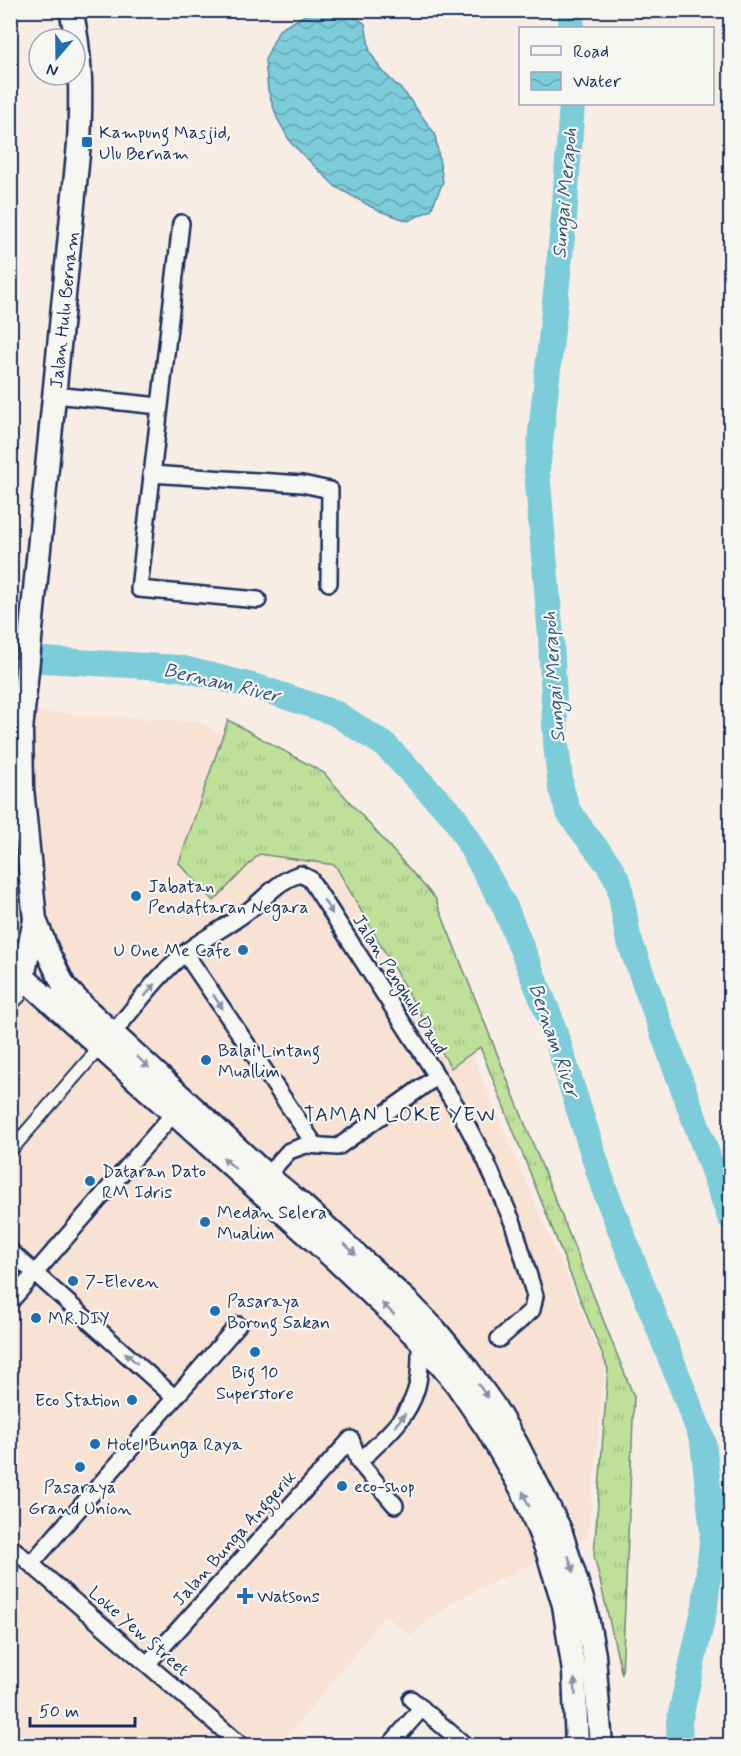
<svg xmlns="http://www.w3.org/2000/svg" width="741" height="1756" viewBox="0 0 741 1756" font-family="Mynerve,sans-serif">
	<defs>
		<pattern id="grass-tufts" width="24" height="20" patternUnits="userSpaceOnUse" patternTransform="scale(1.5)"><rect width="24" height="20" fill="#bee099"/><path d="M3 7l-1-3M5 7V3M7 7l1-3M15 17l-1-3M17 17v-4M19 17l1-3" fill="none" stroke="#a3c086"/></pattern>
		<pattern id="water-waves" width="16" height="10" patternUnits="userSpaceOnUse" patternTransform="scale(1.5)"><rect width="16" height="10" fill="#7dccda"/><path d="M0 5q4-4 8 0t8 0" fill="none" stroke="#66a6b4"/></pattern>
	</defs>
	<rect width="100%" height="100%" fill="#f7ede4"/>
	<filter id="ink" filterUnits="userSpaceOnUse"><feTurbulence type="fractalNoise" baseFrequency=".0167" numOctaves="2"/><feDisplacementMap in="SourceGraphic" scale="12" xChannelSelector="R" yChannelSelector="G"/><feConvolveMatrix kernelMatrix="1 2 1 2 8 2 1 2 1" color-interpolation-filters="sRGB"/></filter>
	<g filter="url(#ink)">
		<path fill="#f8e2d4" d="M10,710L200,722L320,792L418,928L605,1366L588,1536L453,1602L411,1635L385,1616L281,1745H11Z"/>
		<path fill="url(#grass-tufts)" stroke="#6c887c" stroke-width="1.5" d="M228,720L324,773L435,898L634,1397L622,1675L594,1555L608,1369L480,1047L451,1068L335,865L259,854L214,901L179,863Z"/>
		<path fill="url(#water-waves)" stroke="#568da8" stroke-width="1.5" d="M312,11H348L365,24L370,52L382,71L405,93L435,134L443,182L431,210L408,221L377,210L336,187L291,143L277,118L268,90L265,60L279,30Z"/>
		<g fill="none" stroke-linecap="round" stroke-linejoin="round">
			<g stroke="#7dccda" stroke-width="26">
				<path d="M570,10L572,28"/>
				<path d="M572,104L564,218L537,471L551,638L556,744L561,788L568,811L584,833L609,865L619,883L628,937L730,1217"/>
				<path d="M10,658L180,668L260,688L335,713L385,745L455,818L505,907L550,1018L604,1188L703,1441L713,1533L705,1606L679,1722L680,1746"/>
			</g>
			<g stroke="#1b2f5e" stroke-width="16">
				<path id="pedestrian" d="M10,1151L101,1046"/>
			</g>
			<g stroke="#1b2f5e" stroke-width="20">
				<g id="minor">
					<path d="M181,223L139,589L258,600"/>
					<path d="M55,395L159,406"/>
					<path d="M151,474L302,484L330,490L329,583"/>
					<path d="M185,953L315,1145"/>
					<path d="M112,1034C137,1005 160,972 190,949C209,935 230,925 248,911C267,897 277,881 300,874L310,879L460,1112L486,1161L513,1223L535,1296L532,1310L499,1339"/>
					<path d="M261,1182L289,1151L306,1145L338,1147L436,1077"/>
					<path d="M10,1251L174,1397"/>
					<path d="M10,1302L174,1113"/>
					<path d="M359,1462C380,1441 407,1421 416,1390C421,1374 420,1356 420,1340"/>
					<path d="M10,1546L242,1746"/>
					<path d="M31,1564L238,1325"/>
					<path d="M147,1664L351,1439L359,1462L395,1505"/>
					<path d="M411,1699L466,1746"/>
					<path d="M389,1746L422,1708"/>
				</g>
			</g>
			<g stroke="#1b2f5e" stroke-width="24">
				<path id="tertiary" d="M10,1000L16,994L23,977"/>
			</g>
			<g stroke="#1b2f5e" stroke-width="27">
				<g id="secondary">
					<path d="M71,10C82,56 81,98 79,144L21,731L22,788L35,920L49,955L64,986L85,1008L266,1175L302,1205L409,1303L435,1330L465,1366L493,1405L517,1445L560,1530L586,1612L594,1655L601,1746"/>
					<path d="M23,977L336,1260L420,1340L456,1383L488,1430L523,1491L547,1550L564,1605L574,1672L577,1746"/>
					<path d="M23,977L35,920"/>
				</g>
			</g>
			<use href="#pedestrian" stroke="#f6f6f2" stroke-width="12"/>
			<use href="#minor" stroke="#f6f6f2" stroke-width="15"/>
			<use href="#tertiary" stroke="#f6f6f2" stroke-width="20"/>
			<use href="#secondary" stroke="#f6f6f2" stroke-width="22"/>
		</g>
		<defs><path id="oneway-solid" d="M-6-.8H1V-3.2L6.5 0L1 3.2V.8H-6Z" transform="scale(1.5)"/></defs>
		<g fill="#8892a8">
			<use href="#oneway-solid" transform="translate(328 907) rotate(58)"/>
			<use href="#oneway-solid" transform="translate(150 990) rotate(-50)"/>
			<use href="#oneway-solid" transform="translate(218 1002) rotate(56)"/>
			<use href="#oneway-solid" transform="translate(143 1062) rotate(43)"/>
			<use href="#oneway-solid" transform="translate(229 1163) rotate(-137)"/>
			<use href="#oneway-solid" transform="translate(350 1249) rotate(43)"/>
			<use href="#oneway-solid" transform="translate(388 1309) rotate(-137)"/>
			<use href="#oneway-solid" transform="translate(131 1358) rotate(-138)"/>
			<use href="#oneway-solid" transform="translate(483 1391) rotate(55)"/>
			<use href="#oneway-solid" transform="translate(400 1420) rotate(-50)"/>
			<use href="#oneway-solid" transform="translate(526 1499) rotate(-113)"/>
			<use href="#oneway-solid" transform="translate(571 1564) rotate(73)"/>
			<use href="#oneway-solid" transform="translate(575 1687) rotate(-93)"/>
		</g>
	</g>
	<g fill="#1f6fb2" stroke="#f6f6f2" stroke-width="2">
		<rect x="81" y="136" width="12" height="12" rx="3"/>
		<circle cx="136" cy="896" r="6"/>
		<circle cx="243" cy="950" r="6"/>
		<circle cx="206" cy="1060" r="6"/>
		<circle cx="90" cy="1181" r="6"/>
		<circle cx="205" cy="1222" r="6"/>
		<circle cx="73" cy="1281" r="6"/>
		<circle cx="215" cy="1311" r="6"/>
		<circle cx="36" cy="1318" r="6"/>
		<circle cx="255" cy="1352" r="6"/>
		<circle cx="132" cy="1400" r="6"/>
		<circle cx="95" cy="1444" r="6"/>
		<circle cx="80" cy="1467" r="6"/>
		<circle cx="342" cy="1486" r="6"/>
		<path d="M242 1587h6v6h6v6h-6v6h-6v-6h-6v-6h6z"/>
	</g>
	<g text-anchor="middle" stroke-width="4.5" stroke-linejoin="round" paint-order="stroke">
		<g font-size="18" fill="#1b2f5e" stroke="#f6f6f2" text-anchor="start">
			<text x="99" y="138">Kampung Masjid,<tspan x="99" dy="21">Ulu Bernam</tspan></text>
			<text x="148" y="892">Jabatan<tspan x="148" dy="21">Pendaftaran Negara</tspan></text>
			<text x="231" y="956" text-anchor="end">U One Me Cafe</text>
			<text x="218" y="1056">Balai Lintang<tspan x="218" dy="21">Muallim</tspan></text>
			<text x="102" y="1177">Dataran Dato<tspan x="102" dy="21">RM Idris</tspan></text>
			<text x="217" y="1218">Medan Selera<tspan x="217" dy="21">Mualim</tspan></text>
			<text x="85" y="1287">7-Eleven</text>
			<text x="227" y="1307">Pasaraya<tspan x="227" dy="21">Borong Sakan</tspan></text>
			<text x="48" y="1324">MR.DIY</text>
			<text x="255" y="1378" text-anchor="middle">Big 10<tspan x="255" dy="21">Superstore</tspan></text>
			<text x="120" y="1406" text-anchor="end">Eco Station</text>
			<text x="107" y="1450">Hotel Bunga Raya</text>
			<text x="354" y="1492">eco-shop</text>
			<text x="80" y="1493" text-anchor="middle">Pasaraya<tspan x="80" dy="21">Grand Union</tspan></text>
			<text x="257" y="1602">Watsons</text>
		</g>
		<g font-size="18" fill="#1b2f5e" stroke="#f6f6f2">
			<text transform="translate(64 310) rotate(-84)" y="6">Jalan Hulu Bernam</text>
			<text transform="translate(400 984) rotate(58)" y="6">Jalan Penghulu Daud</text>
			<text transform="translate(234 1538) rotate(-48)" y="6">Jalan Bunga Anggerik</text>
			<text transform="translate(139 1631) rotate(41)" y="6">Loke Yew Street</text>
		</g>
		<g font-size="20" font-style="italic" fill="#34567d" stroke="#f6f6f2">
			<text transform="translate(564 193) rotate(-85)" y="7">Sungai Merapoh</text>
			<text transform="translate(553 677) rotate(-94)" y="7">Sungai Merapoh</text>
			<text transform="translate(222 682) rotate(13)" y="7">Bernam River</text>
			<text transform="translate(555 1040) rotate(71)" y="7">Bernam River</text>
		</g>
		<g font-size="20" letter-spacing="1.5" fill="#1b2f5e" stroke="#f6f6f2">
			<text x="400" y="1121">TAMAN LOKE YEW</text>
		</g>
	</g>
	<rect width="741" height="1756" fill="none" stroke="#f6f6f2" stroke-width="36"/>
	<rect x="18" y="18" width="705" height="1720" fill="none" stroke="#1b2f5e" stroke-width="2" filter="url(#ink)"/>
	<rect x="519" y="27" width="195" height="78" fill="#f6f6f2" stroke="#9ea6b7" stroke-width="1.5"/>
	<rect x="531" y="46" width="30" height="9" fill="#f6f6f2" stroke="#9ea6b7" stroke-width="1.5"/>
	<text x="573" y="57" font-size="18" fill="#1b2f5e">Road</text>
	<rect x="531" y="72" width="30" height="18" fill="url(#water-waves)" stroke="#9ea6b7" stroke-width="1.5"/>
	<text x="573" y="87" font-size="18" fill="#1b2f5e">Water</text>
	<g transform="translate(57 57) rotate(200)"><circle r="28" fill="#f6f6f2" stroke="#9ea6b7" stroke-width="1.5"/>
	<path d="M0-4.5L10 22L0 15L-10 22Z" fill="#1f6fb2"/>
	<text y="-9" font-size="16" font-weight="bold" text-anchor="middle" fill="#1b2f5e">N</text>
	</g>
	<path d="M30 1717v9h105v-9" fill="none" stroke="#1b2f5e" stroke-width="3"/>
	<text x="39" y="1717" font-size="18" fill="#1b2f5e" stroke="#f6f6f2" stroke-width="4.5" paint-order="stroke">50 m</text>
</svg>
